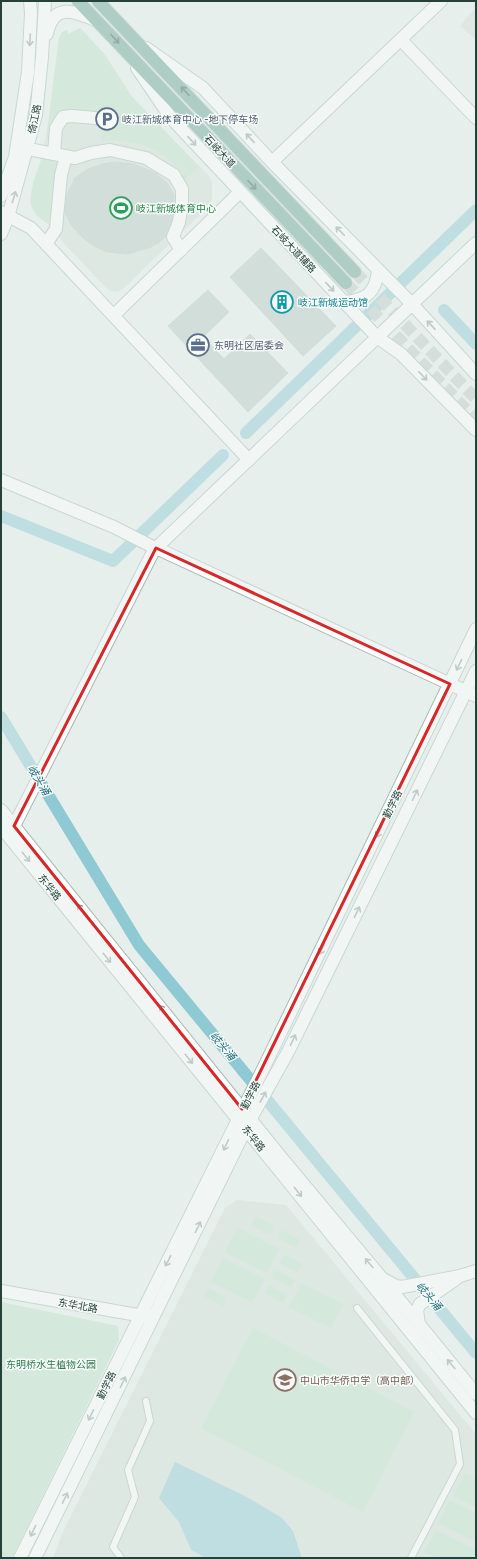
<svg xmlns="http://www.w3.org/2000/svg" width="477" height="1559" viewBox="0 0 477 1559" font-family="'Golos Text','Noto Sans SC',sans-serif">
	<rect width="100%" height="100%" fill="#e6efeb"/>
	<g fill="#d4dfda">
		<path d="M476,7V40L460,26Z"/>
		<path d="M80,28L105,55L132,97L209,176L212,183V200L208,207L124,288L117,292L110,291L104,286L62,241L47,223L37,216L32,208L30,203L31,194L42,157L50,114L59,38L62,32L67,30L68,34Z"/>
		<path d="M237,1200L286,1205L476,1434V1558H53L62,1534L225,1208Z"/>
	</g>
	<g fill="#bfe0c8">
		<path d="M80,28L105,55L132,97L199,167L186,179H183L182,177L184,175C163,148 134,138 101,141L102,124H111L112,115C96,113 65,105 54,119C50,124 50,134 50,140L46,139L59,38L62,32L67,30L68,34Z"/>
		<path d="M42,157L60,159L52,214L47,223C44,221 40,218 37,215C23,200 37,174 42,157Z"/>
		<path d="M256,1217L274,1226L270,1234L252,1225Z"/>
		<path d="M237,1228L279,1249L267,1273L225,1252Z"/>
		<path d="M282,1230L300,1240L296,1248L278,1238Z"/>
		<path d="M284,1255L302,1264L298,1272L280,1263Z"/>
		<path d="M223,1258L265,1279L252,1303L211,1282Z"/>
		<path d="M276,1270L295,1280L291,1287L272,1278Z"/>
		<path d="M301,1283L343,1304L331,1328L289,1307Z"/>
		<path d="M269,1285L287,1295L283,1303L265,1293Z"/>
		<path d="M208,1288L227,1298L223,1306L204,1296Z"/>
		<path d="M1,1302L118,1326L119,1340L12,1558H1Z"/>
		<path d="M253,1328L414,1412L363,1512L201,1428Z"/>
		<path d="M465,1473L476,1479V1507L453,1496Z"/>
		<path d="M450,1500L476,1513V1542L438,1523Z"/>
		<path d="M436,1530L476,1550L474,1558H436L424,1552Z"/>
	</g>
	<path fill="#8ec9d4" d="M175,1462L245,1496L282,1518L293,1531L302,1558H206L191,1550L179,1522L159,1498Z"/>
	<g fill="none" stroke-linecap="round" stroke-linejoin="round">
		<g stroke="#8ec9d4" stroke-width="12">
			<path d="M444,310L476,344"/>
			<path d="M246,433L476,210"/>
			<path d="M1,516L113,561L223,455"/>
			<path d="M1,717L139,945L476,1353"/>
		</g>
	</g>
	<g fill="#bbcac4" stroke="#b8c9c2">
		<path d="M114,162L133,164L156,173L167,183L174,195L172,220L166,236L161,241L151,247L128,254L107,252L94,246L82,237L72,226L65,213L67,194L75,178L88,169L103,164Z"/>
		<path d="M261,248L336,326L303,356L230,277Z"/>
		<path d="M208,290L229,312L203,337L224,359L250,334L288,373L248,412L168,326Z"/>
	</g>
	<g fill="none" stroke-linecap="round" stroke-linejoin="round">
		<g stroke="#bfccc8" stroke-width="12" stroke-dasharray="12 6" stroke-linecap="butt">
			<path d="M355,272L476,399"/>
			<path d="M346,283L476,420"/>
		</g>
		<g stroke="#a8b8b2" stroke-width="8">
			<g id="service">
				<path d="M357,1308L455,1430L460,1464L411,1558"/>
				<path d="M121,1558L113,1547L135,1497L128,1470L150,1421L146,1401"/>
			</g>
		</g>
		<g stroke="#a8b8b2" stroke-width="14">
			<g id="minor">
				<path d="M401,40L476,118"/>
				<path d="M28,149L75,158L91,153L110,150L146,158L174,175L182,189V203L179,222L173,237L181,250"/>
				<path d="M54,154L56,128L63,117L72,116L107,119"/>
				<path d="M272,162L441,1"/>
				<path d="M1,212L31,228L249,460"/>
				<path d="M46,244L56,229L61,175L66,156"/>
				<path d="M114,315L240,192"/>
				<path d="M14,826L155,548"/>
				<path d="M1,1291L149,1317"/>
			</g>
		</g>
		<g stroke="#a8b8b2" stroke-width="14">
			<g id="tertiary">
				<path d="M476,243L156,548L476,696"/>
				<path d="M1,480L114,527L155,548"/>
				<path d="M383,1279L396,1286L402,1287L460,1276L476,1271"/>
				<path d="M419,1325L417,1310L420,1304L456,1279"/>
			</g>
		</g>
		<g stroke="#a4bbb3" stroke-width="14">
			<g id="secondary">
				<path d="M47,34C53,2 75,11 97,21"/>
				<path d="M146,48L203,88L272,162L412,304L476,374"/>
				<path d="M137,68L171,118L377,337L401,354L476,430"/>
				<path d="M1,196L15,157L28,72L31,13L30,1"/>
				<path d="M1,234L8,217L36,115L42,57L45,1"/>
				<path d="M344,302C366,300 376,293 378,270"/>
				<path d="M1,810L280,1156L380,1276L476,1394"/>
				<path d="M1,827L476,1413"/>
				<path d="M20,1558L266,1063L476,629"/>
				<path d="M35,1558L250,1120L288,1052L476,671"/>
			</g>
		</g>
		<g stroke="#c2cac8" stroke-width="14">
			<g id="primary">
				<path d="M78,1L346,283"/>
				<path d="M98,1L355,272"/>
			</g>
		</g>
		<use href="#service" stroke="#fff" stroke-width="6"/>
		<use href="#minor" stroke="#fff" stroke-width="12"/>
		<use href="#tertiary" stroke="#fff" stroke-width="12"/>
		<use href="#secondary" stroke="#fff" stroke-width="12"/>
		<use href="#primary" stroke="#6aa596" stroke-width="12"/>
	</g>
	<defs><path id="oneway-shaft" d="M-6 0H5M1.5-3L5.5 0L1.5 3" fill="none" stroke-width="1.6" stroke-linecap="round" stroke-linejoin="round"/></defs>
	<g stroke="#365b51">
		<use href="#oneway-shaft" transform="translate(115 39) rotate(47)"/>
		<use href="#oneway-shaft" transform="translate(185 91) rotate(-133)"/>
		<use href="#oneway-shaft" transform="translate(252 185) rotate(47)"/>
	</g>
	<g stroke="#92a09c">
		<use href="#oneway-shaft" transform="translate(30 40) rotate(93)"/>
		<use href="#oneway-shaft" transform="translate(250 138) rotate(-133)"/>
		<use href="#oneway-shaft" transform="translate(192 141) rotate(47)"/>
		<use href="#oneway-shaft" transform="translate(14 197) rotate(-74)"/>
		<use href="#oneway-shaft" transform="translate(340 231) rotate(-134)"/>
		<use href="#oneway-shaft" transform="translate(330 287) rotate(47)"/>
		<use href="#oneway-shaft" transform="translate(431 325) rotate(-133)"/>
		<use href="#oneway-shaft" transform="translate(423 376) rotate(46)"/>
		<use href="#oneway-shaft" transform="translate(459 665) rotate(115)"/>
		<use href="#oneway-shaft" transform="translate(415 795) rotate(-64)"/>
		<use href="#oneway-shaft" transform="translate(379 832) rotate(116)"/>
		<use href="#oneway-shaft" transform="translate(26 857) rotate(51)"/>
		<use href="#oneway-shaft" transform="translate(81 909) rotate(-129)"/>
		<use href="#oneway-shaft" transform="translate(357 912) rotate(-64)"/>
		<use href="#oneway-shaft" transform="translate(322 949) rotate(116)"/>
		<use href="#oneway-shaft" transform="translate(107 958) rotate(51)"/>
		<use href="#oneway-shaft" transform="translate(163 1010) rotate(-129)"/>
		<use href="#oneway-shaft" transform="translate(293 1040) rotate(-64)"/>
		<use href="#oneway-shaft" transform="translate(189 1059) rotate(51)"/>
		<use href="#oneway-shaft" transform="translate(263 1097) rotate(-61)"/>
		<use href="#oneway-shaft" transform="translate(226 1145) rotate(115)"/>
		<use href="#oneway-shaft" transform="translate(298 1192) rotate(51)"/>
		<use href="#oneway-shaft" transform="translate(198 1227) rotate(-64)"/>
		<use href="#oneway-shaft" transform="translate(168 1261) rotate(117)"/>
		<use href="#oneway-shaft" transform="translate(369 1263) rotate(-130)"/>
		<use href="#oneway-shaft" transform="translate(451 1364) rotate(-130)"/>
		<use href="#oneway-shaft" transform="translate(123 1382) rotate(-64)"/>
		<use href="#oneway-shaft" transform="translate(91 1415) rotate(116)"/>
		<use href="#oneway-shaft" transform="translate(65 1498) rotate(-64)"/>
		<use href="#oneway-shaft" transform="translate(33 1531) rotate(116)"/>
	</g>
	<path d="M0 0H477V1559H0ZM156,548L450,684L242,1109L14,826Z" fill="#e6efeb" fill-opacity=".55" fill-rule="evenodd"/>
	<path fill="none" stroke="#d62828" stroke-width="3" stroke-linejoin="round" d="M156,548L450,684L242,1109L14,826Z"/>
	<defs>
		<g id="parking-ring" transform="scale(1.15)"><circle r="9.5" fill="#f7fbf9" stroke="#5c6f8a" stroke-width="1.5"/><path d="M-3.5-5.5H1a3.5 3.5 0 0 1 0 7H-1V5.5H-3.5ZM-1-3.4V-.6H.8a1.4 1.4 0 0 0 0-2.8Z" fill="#5c6f8a"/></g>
		<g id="stadium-ring" transform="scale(1.15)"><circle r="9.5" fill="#f7fbf9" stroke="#2e9e5b" stroke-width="1.5"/><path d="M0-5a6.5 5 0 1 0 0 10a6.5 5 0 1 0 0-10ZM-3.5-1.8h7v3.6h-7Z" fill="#2e9e5b"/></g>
		<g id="building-ring" transform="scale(1.15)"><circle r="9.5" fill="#f7fbf9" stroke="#0f9aa8" stroke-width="1.5"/><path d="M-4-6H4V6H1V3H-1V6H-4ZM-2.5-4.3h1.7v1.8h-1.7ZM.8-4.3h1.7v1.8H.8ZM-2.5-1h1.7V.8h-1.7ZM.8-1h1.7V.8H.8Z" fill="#0f9aa8"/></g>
		<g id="office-ring" transform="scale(1.15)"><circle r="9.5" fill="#f7fbf9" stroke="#5c6f8a" stroke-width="1.5"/><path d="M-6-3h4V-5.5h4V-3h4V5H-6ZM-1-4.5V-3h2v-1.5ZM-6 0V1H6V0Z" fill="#5c6f8a"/></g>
		<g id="school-ring" transform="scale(1.15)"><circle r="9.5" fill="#f7fbf9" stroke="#8d6e63" stroke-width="1.5"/><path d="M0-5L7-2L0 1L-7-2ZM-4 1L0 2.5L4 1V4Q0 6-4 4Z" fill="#8d6e63"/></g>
	</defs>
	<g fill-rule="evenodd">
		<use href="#parking-ring" x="107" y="119"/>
		<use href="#stadium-ring" x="121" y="208"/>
		<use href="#building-ring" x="282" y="302"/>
		<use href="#office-ring" x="198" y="345"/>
		<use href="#school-ring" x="285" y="1380"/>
	</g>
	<g text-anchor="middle" stroke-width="3" stroke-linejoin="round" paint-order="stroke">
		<g font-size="10" fill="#24423a" stroke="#f7fbf9">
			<text transform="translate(34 119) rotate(-79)" y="4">倚江路</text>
			<text transform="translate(220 151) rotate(47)" y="4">石岐大道</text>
			<text transform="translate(294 249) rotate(47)" y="4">石岐大道辅路</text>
			<text transform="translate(392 804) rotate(-64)" y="4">勤学路</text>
			<text transform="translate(50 887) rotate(51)" y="4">东华路</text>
			<text transform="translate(250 1095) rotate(-63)" y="4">勤学路</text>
			<text transform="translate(254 1138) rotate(51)" y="4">东华路</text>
			<text transform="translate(78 1305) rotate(10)" y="4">东华北路</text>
			<text transform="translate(106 1385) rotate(-64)" y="4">勤学路</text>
		</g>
		<g font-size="10" fill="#4e5e75" stroke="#f7fbf9" text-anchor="start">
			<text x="122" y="123">岐江新城体育中心 -地下停车场</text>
			<text x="214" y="349">东明社区居委会</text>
		</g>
		<g font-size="10" fill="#27864d" stroke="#f7fbf9" text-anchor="start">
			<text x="136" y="212">岐江新城体育中心</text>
		</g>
		<g font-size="10" fill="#0d838f" stroke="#f7fbf9" text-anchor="start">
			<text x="298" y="306">岐江新城运动馆</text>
		</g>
		<g font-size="10" fill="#2d7a4b" stroke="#f7fbf9">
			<text x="51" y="1368">东明桥水生植物公园</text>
		</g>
		<g font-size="10" fill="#785e54" stroke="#f7fbf9" text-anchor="start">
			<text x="300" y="1384">中山市华侨中学（高中部）</text>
		</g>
		<g font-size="11" font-style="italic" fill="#1c6f80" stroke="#f7fbf9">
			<text transform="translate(39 780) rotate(59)" y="4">岐头涌</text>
			<text transform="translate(223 1046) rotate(50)" y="4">岐头涌</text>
			<text transform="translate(429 1296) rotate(50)" y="4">岐头涌</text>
		</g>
	</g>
	<rect width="477" height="1559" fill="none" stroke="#24423a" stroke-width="4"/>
</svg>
